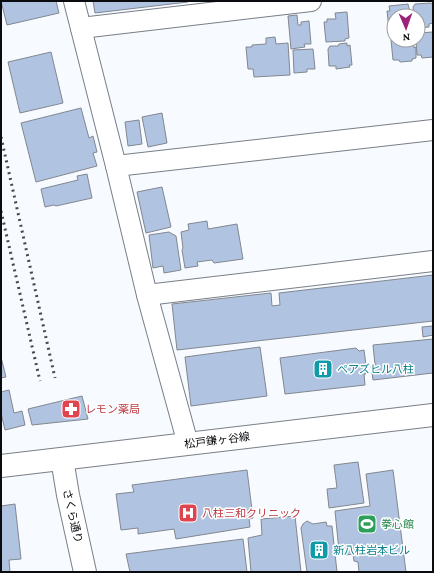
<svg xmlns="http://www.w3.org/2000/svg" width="434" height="573" viewBox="0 0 434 573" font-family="'Crimson Pro','Noto Sans JP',serif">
	<rect width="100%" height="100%" fill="#f7fafe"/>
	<g fill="#b0c4e2" stroke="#828790">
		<path d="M1,1H56L59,13L7,25Z"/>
		<path d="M93,1H188V2L95,13Z"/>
		<path d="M431,3L433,5V23L429,24V27L418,28V16H414L413,7L415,4Z"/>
		<path d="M408,4L411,16H394V28L389,29L387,11H390L389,6Z"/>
		<path d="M347,12L349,38L345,39V41L326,42L324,22H327V19H336L335,13Z"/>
		<path d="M297,15L298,25H301V22L309,21L311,44H304L305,47L291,49L288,16Z"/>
		<path d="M433,32V57L422,58L421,55H417L416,40H418V33Z"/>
		<path d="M393,36L394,40H413L414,48L416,47V58L412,59V61L400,62L399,60H393L391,40H393Z"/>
		<path d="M275,37L276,44L288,43L290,75L254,77L253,69H248L246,47H252V45L266,44V38Z"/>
		<path d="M347,43V46L350,45L352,65H349L350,67L336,69V66H329L328,49L330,46H338L339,44Z"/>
		<path d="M313,49L315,69H307V72L294,73L293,50Z"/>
		<path d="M51,52L63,103L20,113L8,62Z"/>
		<path d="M81,108L89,138L93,136L97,152L93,153L97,166L36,182L21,123Z"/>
		<path d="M162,113L167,143L148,147L142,117Z"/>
		<path d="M139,120L142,144L128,146L125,122Z"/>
		<path d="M87,174L92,198L56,206L54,205L45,207L41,189L78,180L77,176Z"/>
		<path d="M162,187L171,227L146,233L137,192Z"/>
		<path d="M207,221L208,229L237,224L243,259L214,263L212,260L197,262L198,266L185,268L182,250L183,248L181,232L189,230L188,224Z"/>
		<path d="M169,232L176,236L181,270L164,273L163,266L153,268L149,235Z"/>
		<path d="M433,275V321L177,350L172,304L271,293L272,306L280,305L279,293Z"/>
		<path d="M433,326V335L423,337L422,327Z"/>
		<path d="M433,339V373L373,380L371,365H375L373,345Z"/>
		<path d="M260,347L267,396L191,406L185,357Z"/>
		<path d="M356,348L359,351L364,350L366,365H364L366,374H364L365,385L285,394L280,358Z"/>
		<path d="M1,357L6,377L1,378Z"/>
		<path d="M9,390L14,413L22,411L25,425L5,430L1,413V392Z"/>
		<path d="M82,396L88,419L32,425L28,409Z"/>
		<path d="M358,462L364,503L329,508L327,489L337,488L334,465Z"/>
		<path d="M247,470L253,518L249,519L250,527L176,539L174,529L138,534V528L121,530L116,494L134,492L132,485Z"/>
		<path d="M393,470L406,572H359L358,562L354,561L353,554L345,555L339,551L335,511L370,506L366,474Z"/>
		<path d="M15,504L21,559L9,560L10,572H1V506Z"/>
		<path d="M295,516L301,572H251L248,538L262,535L261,519Z"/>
		<path d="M307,521L313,524L326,522L327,526H332L337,572H307L301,528L303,524Z"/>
		<path d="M243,539L247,572H130L126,554Z"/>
	</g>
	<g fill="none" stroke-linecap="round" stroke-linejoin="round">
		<g stroke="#797f87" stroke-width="22">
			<g id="minor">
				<path d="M74,1L116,166L147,295L188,444"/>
				<path d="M81,28L311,1"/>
				<path d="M116,166L433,130"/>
				<path d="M147,295L433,261"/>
			</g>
		</g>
		<g stroke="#797f87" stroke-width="24">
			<path id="tertiary" d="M62,459L68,495L85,572"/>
		</g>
		<g stroke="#797f87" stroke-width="24">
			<path id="secondary" d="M1,466L433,415"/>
		</g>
		<use href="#minor" stroke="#fff" stroke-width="20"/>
		<use href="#tertiary" stroke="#fff" stroke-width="22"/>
		<use href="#secondary" stroke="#fff" stroke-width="22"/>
		<g stroke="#47494c" stroke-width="3" stroke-dasharray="2 4" stroke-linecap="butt">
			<path d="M1,137L55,378"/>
			<path d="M1,211L40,381"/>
		</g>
	</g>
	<defs>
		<g id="building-square" transform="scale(1)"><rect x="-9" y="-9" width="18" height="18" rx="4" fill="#0f9aa8" stroke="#fff"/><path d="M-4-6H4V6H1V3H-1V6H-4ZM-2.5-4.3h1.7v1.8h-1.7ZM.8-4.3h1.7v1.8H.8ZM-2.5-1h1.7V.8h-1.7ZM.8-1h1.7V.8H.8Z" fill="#fff"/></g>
		<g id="pharmacy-square" transform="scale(1)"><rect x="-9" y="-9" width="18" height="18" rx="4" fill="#e0444e" stroke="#fff"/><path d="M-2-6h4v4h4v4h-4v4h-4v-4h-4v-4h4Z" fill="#fff"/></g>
		<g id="hospital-square" transform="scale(1)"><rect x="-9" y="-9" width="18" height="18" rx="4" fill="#e0444e" stroke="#fff"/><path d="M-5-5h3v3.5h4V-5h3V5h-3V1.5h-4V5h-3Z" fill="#fff"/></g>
		<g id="stadium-square" transform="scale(1)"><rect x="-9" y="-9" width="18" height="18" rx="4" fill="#2e9e5b" stroke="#fff"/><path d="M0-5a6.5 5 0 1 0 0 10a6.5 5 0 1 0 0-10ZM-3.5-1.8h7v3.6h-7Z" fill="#fff"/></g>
	</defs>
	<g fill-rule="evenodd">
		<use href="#building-square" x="323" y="369"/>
		<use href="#pharmacy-square" x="71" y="409"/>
		<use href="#hospital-square" x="188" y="513"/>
		<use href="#stadium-square" x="367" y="524"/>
		<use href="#building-square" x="319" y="550"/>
	</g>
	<g text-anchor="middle" stroke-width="3" stroke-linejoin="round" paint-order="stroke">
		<g font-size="11" fill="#0d838f" stroke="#fff" text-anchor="start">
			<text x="337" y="373">ペアズヒル八柱</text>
			<text x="333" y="554">新八柱岩本ビル</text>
		</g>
		<g font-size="11" fill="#be3a42" stroke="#fff" text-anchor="start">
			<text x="85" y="413">レモン薬局</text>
			<text x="202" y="517">八柱三和クリニック</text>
		</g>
		<g font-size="11" fill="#090b0e" stroke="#fff">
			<text transform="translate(217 440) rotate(-7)" y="4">松戸鎌ヶ谷線</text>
			<text transform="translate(73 516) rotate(77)" y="4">さくら通り</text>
		</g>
		<g font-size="11" fill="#27864d" stroke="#fff" text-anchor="start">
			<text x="381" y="528">拳心館</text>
		</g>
	</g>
	<rect width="434" height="573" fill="none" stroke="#090b0e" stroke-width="4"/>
	<g transform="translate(406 28) rotate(178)"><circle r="19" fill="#ffffff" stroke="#9d9d9f"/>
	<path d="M0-3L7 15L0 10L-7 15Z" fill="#9c2279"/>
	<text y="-6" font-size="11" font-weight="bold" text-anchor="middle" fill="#090b0e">N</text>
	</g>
</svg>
